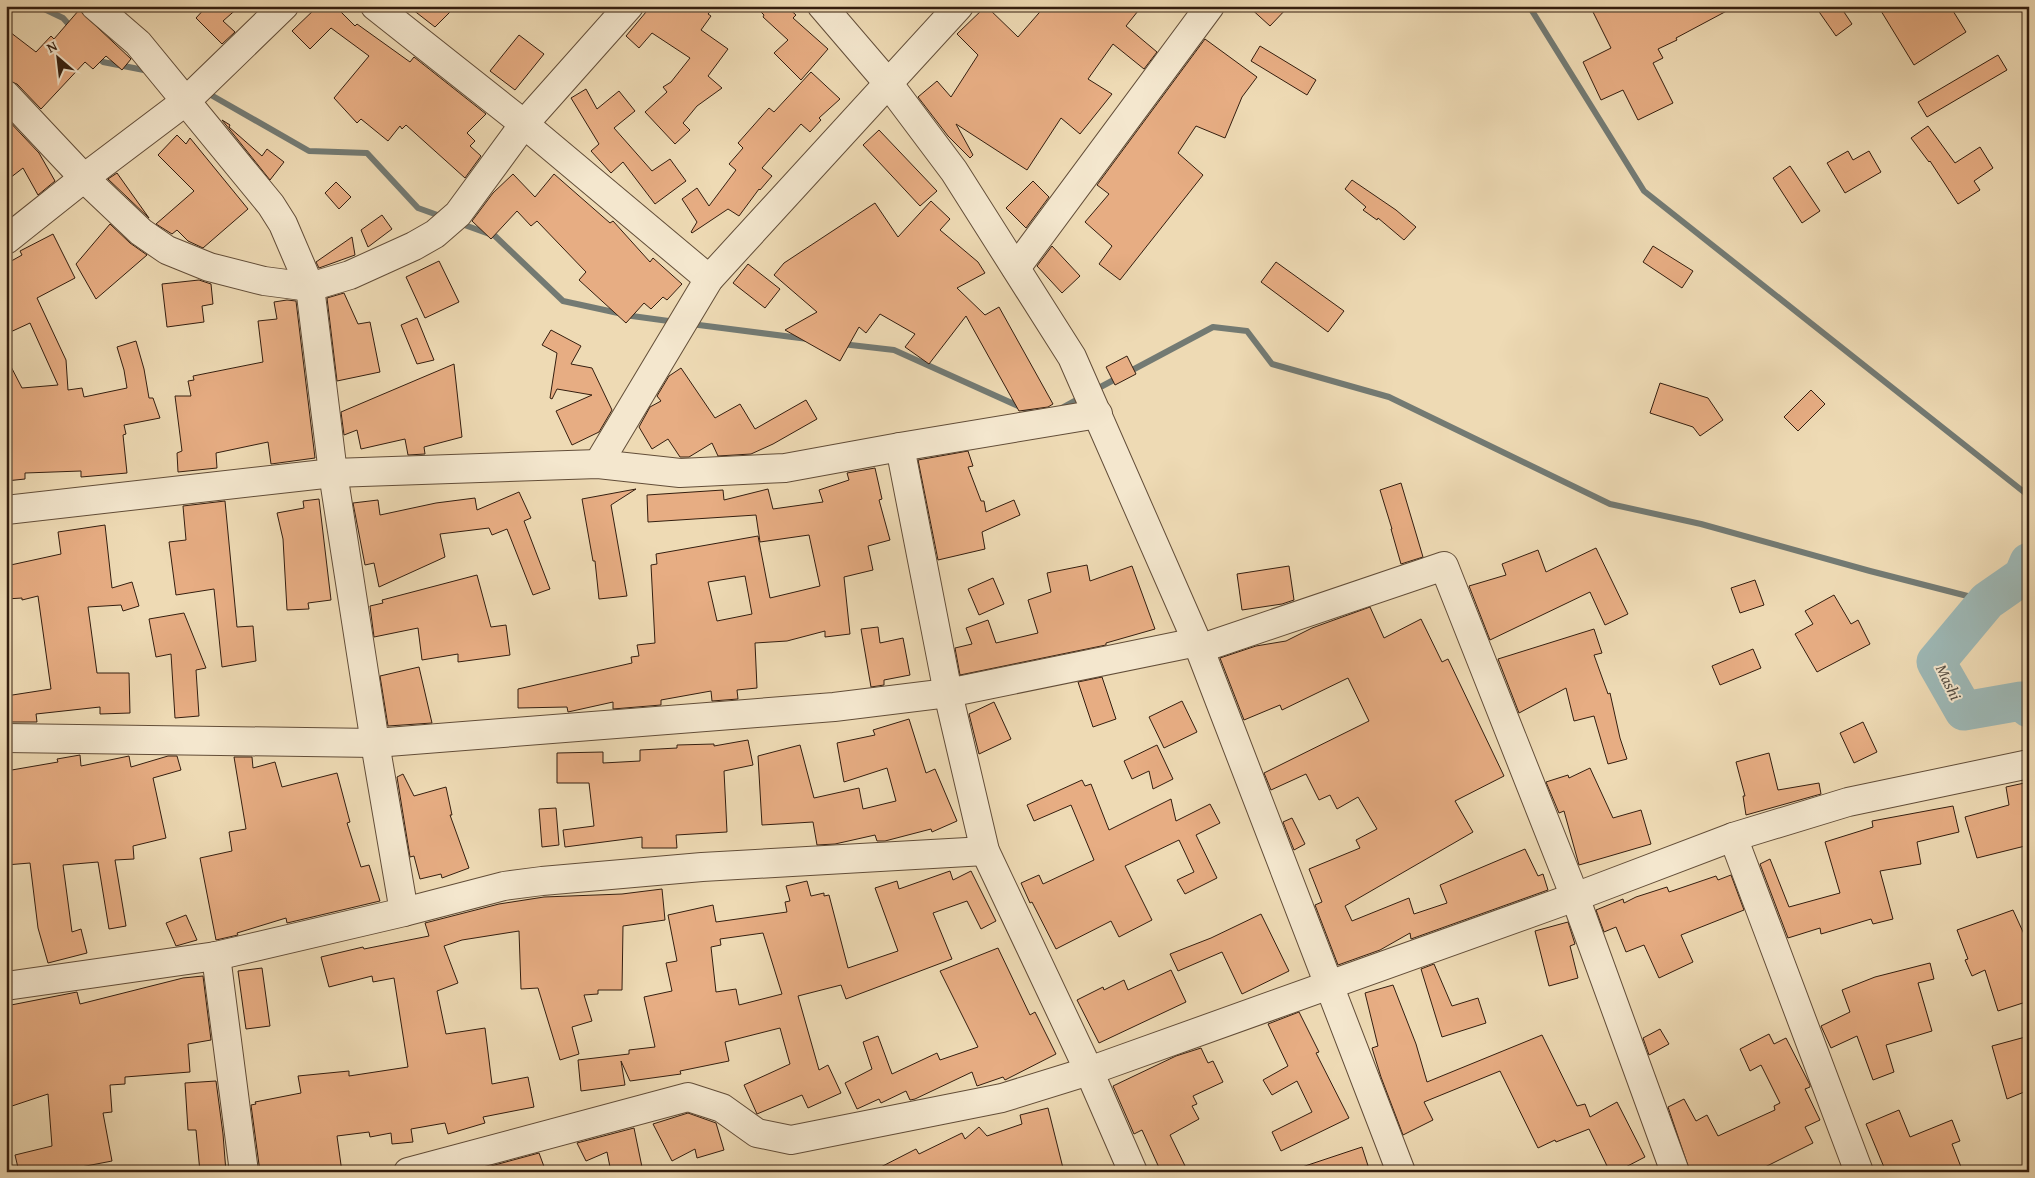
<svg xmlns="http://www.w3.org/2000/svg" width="2035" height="1178" viewBox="0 0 2035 1178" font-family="'Gentium Book Plus',serif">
	<rect width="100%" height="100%" fill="#eedab4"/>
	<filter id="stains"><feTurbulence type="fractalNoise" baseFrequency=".004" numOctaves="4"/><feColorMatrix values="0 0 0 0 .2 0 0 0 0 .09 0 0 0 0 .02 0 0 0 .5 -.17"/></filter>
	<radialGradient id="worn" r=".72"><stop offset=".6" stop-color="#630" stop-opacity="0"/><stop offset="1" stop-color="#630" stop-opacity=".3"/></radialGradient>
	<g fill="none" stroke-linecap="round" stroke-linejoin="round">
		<g stroke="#737a73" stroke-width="6">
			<path d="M38,6L63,18L72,28"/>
			<path d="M1529,6L1644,191L2029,496"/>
			<path d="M97,56L103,62L149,71"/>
			<path d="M204,91L309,151L367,153L418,208L443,217"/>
			<path d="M459,223L495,236L563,301L632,316L676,322"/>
			<path d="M691,324L808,339"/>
			<path d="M842,344L894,350L1036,414"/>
			<path d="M1093,391L1213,327L1247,331L1272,364L1389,397L1610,504L1701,524L1870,571L1987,601"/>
			<path d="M1062,408L1082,397"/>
		</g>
		<path stroke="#9db8b6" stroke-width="39" d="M2029,562L2023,576L1987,601L1936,662L1964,711L2021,701L2029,708"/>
	</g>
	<g fill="#e7ad83" stroke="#341e0f" fill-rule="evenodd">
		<path d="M207,6H240L223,21L235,32L222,44L196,18Z"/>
		<path d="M318,6H335L355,26L357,24L410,62L414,57L486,114L467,133L475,141L470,146L481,156L465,178L406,125L402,129L400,126L388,141L361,119L357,123L334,98L369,56L331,28L310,49L292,31Z"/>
		<path d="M408,6H456L435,27Z"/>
		<path d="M651,6H715L708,14L711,16L701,30L728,49L708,76L722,88L697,106L683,123L690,130L675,144L645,112L667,92L663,87L671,82L690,58L652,33L639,48L626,36Z"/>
		<path d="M755,6H786L796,15L793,18L828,49L801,80L774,53L788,40L763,17L764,15Z"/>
		<path d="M986,6L1018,37L1045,6H1142L1126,26L1157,52L1144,69L1113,44L1088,79L1112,94L1080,134L1061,118L1027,170L956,124L973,155L970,158L948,136L918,97L937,81L951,97L978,55L957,34Z"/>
		<path d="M1248,6H1289L1270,26Z"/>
		<path d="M1590,6H1736L1676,38L1677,40L1658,49L1663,58L1653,63L1673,103L1638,120L1623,90L1601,100L1583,62L1611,48Z"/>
		<path d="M1815,6H1840L1852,24L1836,36Z"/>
		<path d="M1878,6H1950L1966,32L1914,65Z"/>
		<path d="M79,10L131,59L122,70L106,56L93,69L85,62L41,109L17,84L6,80V29L36,52L51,36L54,39Z"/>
		<path d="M519,35L544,54L515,90L490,71Z"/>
		<path d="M1205,39L1257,77L1242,97L1225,138L1196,126L1178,153L1203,175L1120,280L1099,264L1112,246L1085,222L1109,194L1097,185Z"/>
		<path d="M1260,46L1316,80L1307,95L1251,61Z"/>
		<path d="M1998,55L2007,70L1927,117L1918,102Z"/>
		<path d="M811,72L840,99L819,118L821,120L810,132L801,124L762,168L772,176L760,190L759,189L739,216L728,209L692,233L691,232L697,222L682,199L697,188L709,206L736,170L729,164L743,148L738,143L769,108L774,112Z"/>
		<path d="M586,89L597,109L619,91L635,111L614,128L652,171L670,159L686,181L655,204L623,162L611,173L591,151L599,144L571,98Z"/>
		<path d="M6,118L39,153L55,181L38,195L23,168L6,181Z"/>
		<path d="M222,120L230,125L229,127L262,156L267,149L284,162L270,180Z"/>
		<path d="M1928,126L1955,163L1980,147L1993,168L1974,181L1980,190L1958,204L1930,161L1929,162L1911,138Z"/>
		<path d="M879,130L937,191L920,206L863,145Z"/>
		<path d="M177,135L186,144L190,138L248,209L203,248L188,241L177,230L172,234L156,224L194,191L158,155Z"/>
		<path d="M1848,151L1853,160L1869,151L1881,172L1845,193L1827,163Z"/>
		<path d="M1790,166L1820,211L1802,223L1773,178Z"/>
		<path d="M117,173L149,218L108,179Z"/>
		<path d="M513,174L535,197L554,174L610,223L613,221L650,262L653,258L682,284L667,300L663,297L651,309L644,303L626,323L579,280L586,272L537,221L531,226L517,211L491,239L472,221L493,193Z"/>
		<path d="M1352,180L1396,210L1416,227L1404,240L1378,218L1377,220L1363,210L1366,207L1345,189Z"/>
		<path d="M1033,181L1049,197L1026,228L1006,208Z"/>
		<path d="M336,182L351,197L339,209L325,193Z"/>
		<path d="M931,201L950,219L940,230L978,262L985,273L957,288L985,315L999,307L1053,404L1048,407L1019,411L966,316L929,364L905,347L915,334L880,314L866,333L859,327L840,361L785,330L817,312L774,275L784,263L875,203L898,237Z"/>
		<path d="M382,215L392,229L368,247L361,230Z"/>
		<path d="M110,224L130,243L147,255L96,299L76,264Z"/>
		<path d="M53,234L75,278L37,298L66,360L68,390L82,388L84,397L127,388L124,370L117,347L136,341L144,369L149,398H153L160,418L124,425L126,434L123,435L127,473L81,477V471L25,473V479L6,481V357L22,388L58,385L30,323L6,334V264L22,255L20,251Z"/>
		<path d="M352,237L355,255L319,268L316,262Z"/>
		<path d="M1052,246L1080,276L1062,293L1037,266Z"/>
		<path d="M1653,246L1693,271L1682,288L1643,262Z"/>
		<path d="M439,261L459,302L425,318L406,277Z"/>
		<path d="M1276,262L1344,311L1328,332L1261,282Z"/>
		<path d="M748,264L780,289L765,308L733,283Z"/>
		<path d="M199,280L211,284L213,304L202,306L204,322L167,327L162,284Z"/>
		<path d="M344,293L358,324L370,322L380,372L337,381L327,298Z"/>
		<path d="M287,300L296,301L315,458L271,464L268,442L216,453L217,468L178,472L177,453L182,451L175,396H191L188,381L194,380L193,376L263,362L258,321L277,319L274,302Z"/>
		<path d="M417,318L434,360L417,364L401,325Z"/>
		<path d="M551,330L581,346L571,364L592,368L612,410L599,432L572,445L556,411L592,395L557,389L552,399L550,398L557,353L542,345Z"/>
		<path d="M1127,356L1136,374L1115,385L1106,367Z"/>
		<path d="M454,364L462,437L424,447L425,454L408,455L405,439L361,449L357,430L344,435L341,412Z"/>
		<path d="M681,368L715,418L740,404L755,429L806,400L817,419L773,444L751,454L718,456L712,443L689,457H680L668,439L652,449L639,427L650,407L661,401L657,396L669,376Z"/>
		<path d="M1660,383L1708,398L1723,420L1700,436L1693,427L1650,413Z"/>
		<path d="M1811,390L1825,404L1798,431L1784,417Z"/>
		<path d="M968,451L973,466L968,467L981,501H984L986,512L1014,500L1020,515L982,532L985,549L938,560L918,460Z"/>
		<path d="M875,468L882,499L879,500L890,540L868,546L873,570L844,577L850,634L825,637V631L787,641L755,643L757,688L737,690L738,699L712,701L711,691L661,700V705L613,709V702L568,712L567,707L518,708V689L632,663L631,657L639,656L637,645L655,643L651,565L657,564L656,554L758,536L770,598L820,586L809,535L760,542L756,515L648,522L647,495L723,490L724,500L768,489L773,509L823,502L819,490L849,480L847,473ZM745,576L752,614L717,621L708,582Z"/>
		<path d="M1401,483L1423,557L1401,564L1391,529H1392L1380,490Z"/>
		<path d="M636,489L611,505L627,596L599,599L595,561H593L582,499Z"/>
		<path d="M519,492L531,518L524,521L550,589L533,595L507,529L492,535L489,528L440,534L445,557L379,587L374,563L365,565L353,503L378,500L380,515L436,503L475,498L477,510Z"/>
		<path d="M319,499L331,600L308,603L309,609L287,610L283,539L277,513L304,508L303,501Z"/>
		<path d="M225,501L237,627L253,626L256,661L222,667L214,589L176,595L169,542L186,540L183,506Z"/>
		<path d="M105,525L112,588L132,582L139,606L123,611L121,605L88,607L97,673H129L130,713L100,714V707L36,714L37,722H6V696L51,689L38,596L22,600V598L6,599V566L61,554L58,532Z"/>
		<path d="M1596,548L1628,614L1605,625L1590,592L1490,640L1469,586L1506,575L1502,564L1538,550L1546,572Z"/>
		<path d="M1087,565L1090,581L1132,566L1155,629L1106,643V645L960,675L955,648L972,644L966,628L988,620L996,643L1038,633L1028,600L1051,592L1047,573Z"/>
		<path d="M1289,566L1294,600L1282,604L1242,610L1237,574Z"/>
		<path d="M477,575L491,627L506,625L510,655L458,662V654L422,660L418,628L374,637L370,606L383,603L382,600Z"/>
		<path d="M993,578L1004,604L979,615L968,589Z"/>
		<path d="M1755,580L1764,605L1740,613L1731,588Z"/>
		<path d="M1834,595L1851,624L1858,620L1870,644L1817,672L1795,634L1813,624L1805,611Z"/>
		<path d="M1370,607L1384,638L1421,619L1442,662L1448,659L1504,776L1455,801L1473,832L1345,906L1352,921L1409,898L1414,914L1447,903L1440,885L1525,849L1538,876L1543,874L1548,890L1411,939L1410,933L1380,950L1338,965L1315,905L1322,902L1309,869L1360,848L1356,840L1377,829L1358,797L1337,809L1330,795L1319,800L1306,774L1271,790L1264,773L1369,721L1348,678L1282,710L1280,705L1244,720L1220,658L1256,646L1286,641L1312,628Z"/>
		<path d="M184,613L206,668L196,670L199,716L175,718L171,654L156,657L149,619Z"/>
		<path d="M878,627L880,643L903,638L910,675L884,680V685L871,687L861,629Z"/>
		<path d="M1594,629L1602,653L1594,655L1608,694L1610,693L1620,738L1627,759L1608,764L1594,716L1574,721L1566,688L1519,713L1498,659Z"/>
		<path d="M1753,649L1761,668L1720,685L1712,666Z"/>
		<path d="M419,667L432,723L388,726L380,676Z"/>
		<path d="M1102,677L1116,719L1093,727L1078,682Z"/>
		<path d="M1182,701L1197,732L1164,748L1149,717Z"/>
		<path d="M994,702L1011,739L979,754L969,714Z"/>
		<path d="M909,719L926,773L935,769L957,821L932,832L931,829L885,841H877L875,835L835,844L817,845L813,822L762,825L758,756L800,745L814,798L859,788L863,809L896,801L887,768L844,782L837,743L875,735L873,730Z"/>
		<path d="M1863,722L1877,752L1854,763L1840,733Z"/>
		<path d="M748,740L753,765L724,771L727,832L676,835L677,848H642V837L565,847L563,830L594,826L589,783H557V753L603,752V763L640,761V750L677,748V745L714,744V746Z"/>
		<path d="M1157,745L1173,779L1153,789L1149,771L1132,779L1124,761Z"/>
		<path d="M1769,753L1778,790L1819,783L1821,794L1746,815L1743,796H1745L1736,762Z"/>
		<path d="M80,755L81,766L129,756L131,767L168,756H177L181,770L153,778L166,838L133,846L134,859L115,860L126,926L109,929L98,862L63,865L72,932L81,929L87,953L48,963L38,928L30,863L6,865V771L58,762L57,759Z"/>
		<path d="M234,757H252L253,768L275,762L282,787L337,773L350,822L347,823L361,867L369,865L380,901L287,923L286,918L237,933L238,935L216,940L200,858L232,851L229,832L246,829Z"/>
		<path d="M1590,768L1613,818L1641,810L1651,844L1579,865L1564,811L1559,813L1546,782L1568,775L1569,778Z"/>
		<path d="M403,774L414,796L446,787L452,815H450L469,868L442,878L441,874L420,879L414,856L410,857L397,777Z"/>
		<path d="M1082,780L1085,786L1091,784L1109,830L1171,799L1176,821L1210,804L1220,823L1196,835L1217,878L1185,894L1177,880L1194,872L1179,840L1125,866L1152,920L1119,937L1111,921L1056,949L1032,902L1030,903L1021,883L1039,875L1043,884L1094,860L1071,805L1034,821L1027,805Z"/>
		<path d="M2029,782V845L1977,858L1965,817L2009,805L2006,787Z"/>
		<path d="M1953,806L1959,832L1917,842L1921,864L1880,871L1893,919L1873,924L1871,919L1821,934L1820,928L1788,938L1760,864L1770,859L1789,907L1840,893L1825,842L1873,827L1872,821Z"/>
		<path d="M556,808L559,845L542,847L539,809Z"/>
		<path d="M1292,818L1305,844L1294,850L1283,822Z"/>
		<path d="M950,871L953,880L971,871L996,921L981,929L967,901L933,913L952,959L846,999L841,985L798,996L819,1070L828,1065L841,1093L808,1108L802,1095L757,1114L744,1085L790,1064L780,1028L725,1042L729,1061L680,1071L681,1074L630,1081L621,1061L625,1085L581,1091L578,1060L629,1054V1050L655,1047L644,997L672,991L666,963L677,961L668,915L713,905L716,922L787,912L785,902L790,901L786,886L807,881L811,896L824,893V896L829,895L848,968L898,951L875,888L897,881L899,889ZM763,933L782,994L739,1005L736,989L716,992L711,947L721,945L720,939Z"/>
		<path d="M1731,875L1744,910L1681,935L1693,962L1659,978L1644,945L1626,952L1616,927L1604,932L1596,910L1623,899L1624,903L1636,897L1667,887L1669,892L1716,876L1718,880Z"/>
		<path d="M662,889L665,920L623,926L622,990H598V994L584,995L592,1021L572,1027L579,1054L560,1060L538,988L521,989L519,931L462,940L444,946L458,983L437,991L446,1034L485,1028L492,1084L528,1077L534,1107L483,1117L485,1123L448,1134L445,1123L411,1129L413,1142L392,1144L391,1133L370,1137L369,1132L337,1136L342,1172H260L251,1105L256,1104L255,1102L301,1093L298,1076L349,1071V1076L408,1067L394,978L373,982L372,976L329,987L321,957L363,947L364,949L429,936L425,923L499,904L544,897L622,894Z"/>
		<path d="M2013,910L2029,945V1001L1998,1011L1985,970L1972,976L1965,960L1968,959L1957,930Z"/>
		<path d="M1261,914L1289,971L1242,994L1222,952L1178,971L1170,954L1211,938Z"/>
		<path d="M186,915L197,940L176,946L166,923Z"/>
		<path d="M1568,922L1575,944L1570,946L1578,978L1549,986L1535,931Z"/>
		<path d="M998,948L1030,1015L1035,1012L1056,1054L1005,1080L1003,1077L977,1086L972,1072L915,1099L910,1100L906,1091L881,1103L879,1099L857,1109L845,1083L872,1069L863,1042L878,1036L892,1074L937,1053L940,1060L978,1047L940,971Z"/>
		<path d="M1930,963L1934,979L1918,983L1932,1031L1886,1045L1894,1072L1873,1080L1857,1036L1831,1048L1821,1026L1850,1012L1842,990L1875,977Z"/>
		<path d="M1434,964L1452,1006L1478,998L1486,1023L1442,1037L1421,969Z"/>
		<path d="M262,968L270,1026L246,1029L238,971Z"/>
		<path d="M1171,970L1186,1002L1099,1043L1077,1000L1103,987L1104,990L1124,980L1128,990Z"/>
		<path d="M203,976L211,1040L188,1044L190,1072L125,1077V1084L110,1085L112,1112L103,1113L112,1161L55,1172H19L15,1155L52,1146L48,1094L6,1108V1006L77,992L80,1004L183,978Z"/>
		<path d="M1393,985L1416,1044L1427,1082L1542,1035L1577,1106L1585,1104L1590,1117L1617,1102L1645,1157L1616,1172H1610L1589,1129L1556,1142L1555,1140L1538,1148L1500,1071L1424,1102L1433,1120L1403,1135L1381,1077L1372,1048L1378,1046L1365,993Z"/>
		<path d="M1299,1012L1319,1052L1316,1053L1349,1118L1281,1151L1272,1132L1312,1112L1297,1081L1272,1095L1263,1080L1288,1066L1268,1024Z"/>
		<path d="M1660,1029L1669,1044L1649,1055L1643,1038Z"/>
		<path d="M1769,1034L1774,1044L1786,1038L1810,1085V1087L1805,1089L1820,1120L1805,1127L1813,1143L1755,1172H1690L1668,1107L1684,1099L1696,1121L1707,1115L1718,1136L1775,1110L1774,1106L1780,1103L1761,1065L1750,1071L1740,1049Z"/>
		<path d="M2029,1036V1090L2007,1099L1992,1046Z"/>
		<path d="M1201,1048L1208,1063L1213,1061L1223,1082L1193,1096L1197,1104L1192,1106L1199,1119L1170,1135L1188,1172H1161L1142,1130L1134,1134L1113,1086L1176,1056Z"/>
		<path d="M216,1081L223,1134L226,1172H200L196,1130H188L185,1083Z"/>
		<path d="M1048,1108L1064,1172H871L916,1149L919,1154L962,1133L965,1139L979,1127L987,1136L1022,1124L1020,1115Z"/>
		<path d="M1899,1110L1910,1137L1952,1120L1960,1141L1952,1144L1963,1172H1886L1866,1124Z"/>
		<path d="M688,1113L716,1123L724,1150L697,1158L695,1149L672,1161L653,1124Z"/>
		<path d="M634,1128L643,1172H611L607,1152L586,1161L577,1143Z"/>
		<path d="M1362,1147L1370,1172H1297L1296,1169Z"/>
		<path d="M539,1153L546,1172H469Z"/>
	</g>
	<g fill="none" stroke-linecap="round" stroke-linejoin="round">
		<g stroke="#624d38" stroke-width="30">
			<g id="minor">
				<path d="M95,6L138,43L271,205L283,224L310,287L333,473L375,743L404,912"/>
				<path d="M375,6L524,124L709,279"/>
				<path d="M822,6L888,83L954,171L1072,357L1197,642L1401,1172"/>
				<path d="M6,95L84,178L141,232L167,250L209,267L264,281L310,287L350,275L414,246L435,234L458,214L524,124L629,6"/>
				<path d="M6,240L84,178L186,101L284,6"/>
				<path d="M1016,268L1210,6"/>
				<path d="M900,447L948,693L985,851L1089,1071L1133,1172"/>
				<path d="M598,464L709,279L959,6"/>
				<path d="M6,510L333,473L598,464L680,473L785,468L900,447L1098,414"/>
				<path d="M1199,649L1444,566L1575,897L1675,1172"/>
				<path d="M6,738L375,743L834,707L948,693L1197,642"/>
				<path d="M1733,837L1859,1172"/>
				<path d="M216,956L244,1172"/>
				<path d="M6,986L216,956L404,912L504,886L542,881L702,867L985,851"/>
				<path d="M408,1172L688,1097L722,1108L757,1133L791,1140L1002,1098L1089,1071L1575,897L1733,837L1848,802L2029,764"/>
			</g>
		</g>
		<use href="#minor" stroke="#f4e7ce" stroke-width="28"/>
	</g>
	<g text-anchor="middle" stroke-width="4" stroke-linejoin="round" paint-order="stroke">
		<g font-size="16" font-style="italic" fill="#544c41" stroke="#f4e7ce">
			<text transform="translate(1949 682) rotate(64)" y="6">Mashi</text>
		</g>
	</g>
	<rect width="2035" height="1178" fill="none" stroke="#eedab4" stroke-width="25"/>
	<rect x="8" y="8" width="2020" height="1163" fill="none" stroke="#341e0f" stroke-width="2.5"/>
	<rect x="12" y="12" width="2010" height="1153" fill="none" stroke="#341e0f"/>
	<g transform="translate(58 58) rotate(332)" stroke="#f4e7ce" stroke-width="4" paint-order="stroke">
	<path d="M0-4L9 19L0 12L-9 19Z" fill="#341e0f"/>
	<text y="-8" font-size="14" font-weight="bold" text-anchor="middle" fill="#341e0f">N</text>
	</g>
	<rect width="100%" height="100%" filter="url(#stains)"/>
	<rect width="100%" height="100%" fill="url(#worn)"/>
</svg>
